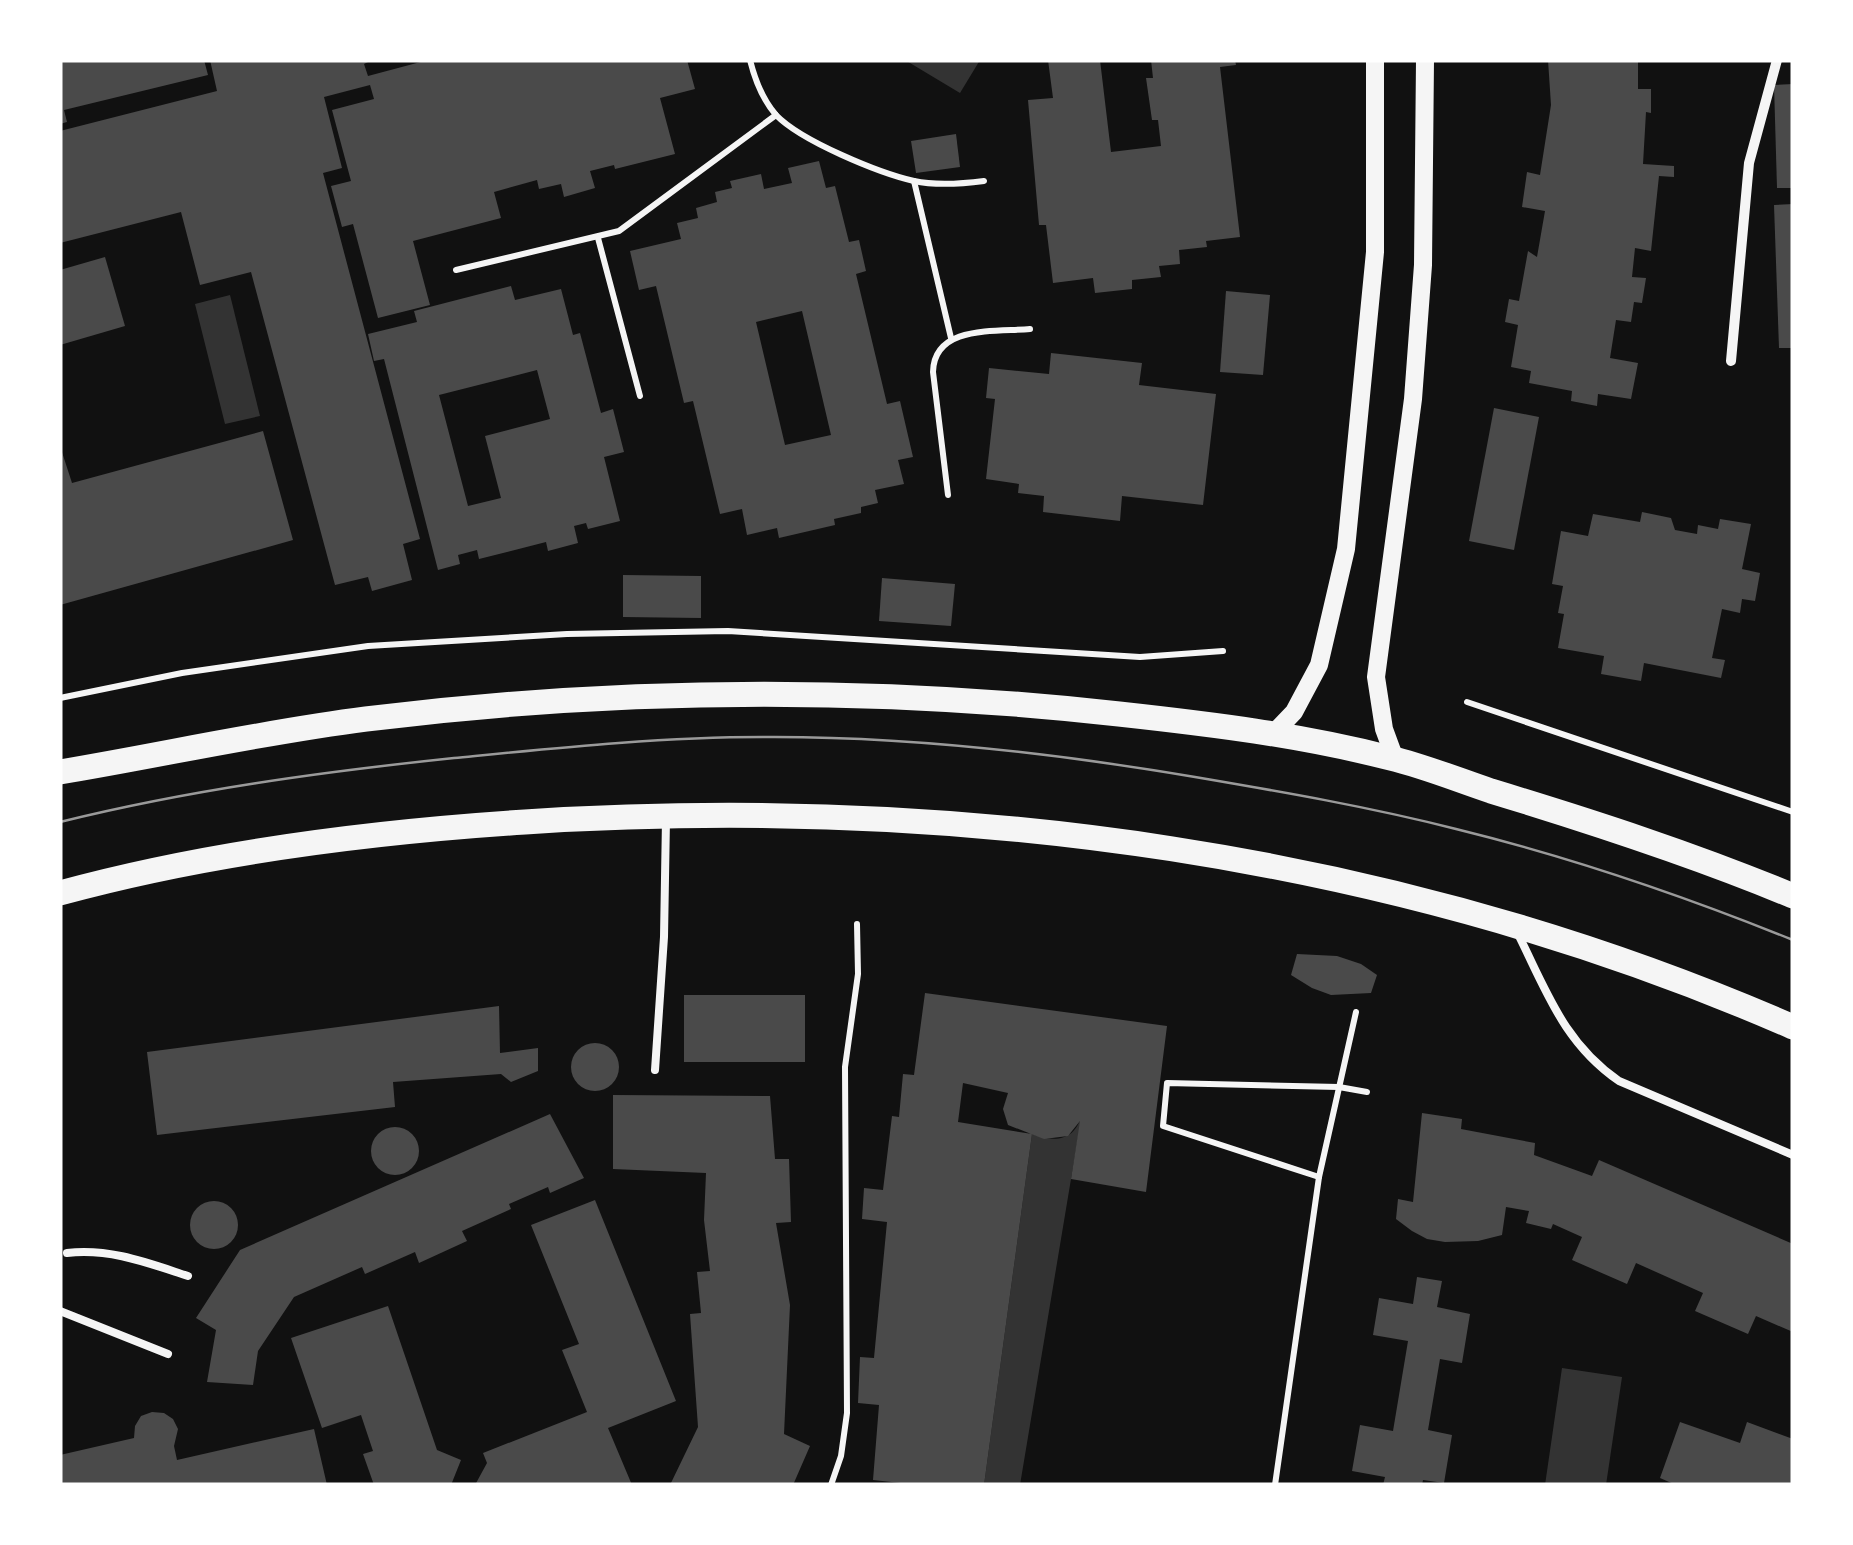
<svg xmlns="http://www.w3.org/2000/svg" width="1853" height="1545" viewBox="0 0 1853 1545" font-family="'Exo 2',sans-serif">
	<rect width="100%" height="100%" fill="#111"/>
	<g fill="#333">
		<path d="M905,60H980L960,93Z"/>
		<path d="M230,295L260,416L225,424L195,304Z"/>
		<path d="M1082,1113L1020,1485H984L1032,1134C1055,1143 1076,1141 1082,1113Z"/>
		<path d="M1562,1368L1622,1377L1606,1485H1545Z"/>
	</g>
	<g fill="#4a4a4a" fill-rule="evenodd">
		<path d="M60,60H204L208,75L64,110L67,122L60,124Z"/>
		<path d="M210,60H372L364,64L368,76L428,60H687L695,89L660,98L675,154L615,169L614,165L590,171L595,188L564,197L561,184L539,189L537,180L494,192L501,218L413,241L430,305L378,318L353,224L342,227L331,186L351,181L332,110L374,99L370,85L324,97L342,168L323,173L420,539L403,544L412,580L372,591L368,577L335,585L251,272L200,285L181,212L60,243V131L217,91Z"/>
		<path d="M1048,60H1100L1111,152L1161,146L1158,120H1152L1146,78H1153L1151,60H1235L1236,65L1220,67L1240,237L1206,241L1207,247L1179,250L1180,264L1159,266L1161,277L1132,280V289L1095,293L1093,278L1053,283L1046,225H1039L1028,100L1053,98Z"/>
		<path d="M1548,60H1638V89H1651V113L1646,112L1643,164L1674,166V177L1659,176L1651,251L1635,248L1632,277L1646,278L1642,303L1634,302L1631,322L1616,320L1610,358L1638,363L1631,399L1598,394L1597,406L1571,401L1572,391L1529,383L1531,371L1511,367L1518,325L1505,322L1509,299L1519,301L1528,251L1537,257L1545,211L1522,207L1527,172L1540,175L1551,105Z"/>
		<path d="M1793,84V188H1777L1774,85Z"/>
		<path d="M956,134L960,167L916,173L911,141Z"/>
		<path d="M819,161L826,188L835,186L849,242L859,240L866,271L856,274L887,404L900,401L913,457L898,460L904,484L875,490L878,503L861,507V513L834,519L835,525L779,538L777,528L747,535L742,509L720,514L693,401L684,403L656,286L639,290L630,251L681,239L677,223L698,218L696,208L717,202L715,192L732,188L730,181L761,174L764,189L792,183L788,168ZM802,311L831,435L785,445L756,322Z"/>
		<path d="M1793,204V348H1779L1774,205Z"/>
		<path d="M105,257L125,326L60,345V270Z"/>
		<path d="M511,286L515,300L561,289L573,335L580,333L601,413L613,409L624,452L604,457L620,521L588,529L586,523L574,526L578,543L548,551L546,542L479,559L477,550L458,555L460,564L438,570L384,359L374,361L368,334L417,322L414,311ZM537,370L550,419L485,436L501,498L468,506L439,395Z"/>
		<path d="M1226,291L1270,295L1263,375L1220,372Z"/>
		<path d="M1051,353L1142,363L1139,385L1216,394L1203,505L1122,496L1120,521L1043,512L1044,496L1018,493L1019,484L986,479L995,399L986,398L989,368L1049,374Z"/>
		<path d="M1494,408L1539,417L1514,550L1469,541Z"/>
		<path d="M263,431L293,540L60,605V446L72,483Z"/>
		<path d="M1642,512L1671,518L1675,530L1697,534L1698,525L1718,529L1720,519L1751,524L1742,569L1760,573L1755,601L1742,599L1740,613L1722,609L1712,658L1725,660L1721,678L1644,663L1641,681L1601,674L1604,656L1558,648L1564,614L1558,613L1563,586L1552,584L1561,531L1588,536L1593,514L1640,522Z"/>
		<path d="M623,575L701,576V618L623,617Z"/>
		<path d="M882,578L955,584L951,626L879,621Z"/>
		<path d="M1297,954L1337,956L1361,964L1377,975L1371,993L1331,995L1312,988L1291,975Z"/>
		<path d="M925,993L1167,1026L1146,1192L1071,1179L1080,1121L1068,1136L1044,1139L1008,1125L1003,1109L1008,1093L963,1083L958,1122L1032,1134L984,1485H919L873,1480L879,1405L858,1403L860,1357L874,1358L887,1222L862,1219L864,1188L883,1190L892,1116L899,1117L903,1074L914,1075Z"/>
		<rect x="684" y="995" width="121" height="67"/>
		<path d="M499,1006L500,1053L538,1048V1071L511,1082L501,1074L393,1082L395,1107L157,1135L147,1052Z"/>
		<circle cx="595" cy="1067" r="24"/>
		<path d="M613,1095L770,1096L775,1159H789L791,1222L776,1223L790,1305L784,1434L810,1446L793,1485H670L698,1427L690,1314L701,1313L697,1272L710,1271L704,1220L706,1173L613,1169Z"/>
		<path d="M1422,1113L1462,1119L1461,1129L1535,1143L1534,1155L1592,1176L1599,1160L1793,1244V1332L1756,1316L1748,1334L1695,1311L1703,1293L1636,1263L1627,1284L1572,1260L1582,1237L1553,1224L1551,1229L1526,1223L1529,1211L1506,1207L1502,1235L1478,1241L1445,1242L1427,1239L1412,1231L1396,1219L1398,1199L1413,1202Z"/>
		<path d="M550,1114L584,1178L550,1193L548,1187L509,1204L511,1209L462,1231L467,1241L419,1263L415,1252L365,1274L362,1267L294,1297L258,1351L253,1385L207,1382L216,1330L196,1318L240,1250Z"/>
		<circle cx="395" cy="1151" r="24"/>
		<path d="M595,1200L676,1401L608,1428L632,1485H475L487,1463L483,1453L587,1412L562,1350L579,1344L531,1225Z"/>
		<circle cx="214" cy="1225" r="24"/>
		<path d="M1417,1277L1442,1281L1437,1307L1470,1314L1462,1363L1440,1359L1428,1430L1452,1435L1444,1483L1423,1480L1422,1485H1383L1385,1477L1352,1471L1360,1425L1393,1431L1408,1341L1373,1335L1379,1298L1413,1304Z"/>
		<path d="M388,1306L437,1450L461,1460L451,1485H374L363,1454L373,1451L361,1415L322,1428L291,1338Z"/>
		<path d="M152,1412L164,1413L173,1419L178,1429L174,1446L177,1460L314,1429L327,1485H60V1455L134,1438L135,1426L141,1416Z"/>
		<path d="M1680,1422L1740,1443L1747,1422L1793,1439V1485H1676L1660,1478Z"/>
	</g>
	<g fill="none" stroke-linecap="round" stroke-linejoin="round">
		<g stroke="#f5f5f5" stroke-width="6">
			<path d="M750,60C755,80 762,99 776,115C801,141 879,173 914,181C937,186 961,184 984,181"/>
			<path d="M914,181L951,338"/>
			<path d="M598,238L640,396"/>
			<path d="M456,270L619,231L776,115"/>
			<path d="M948,495L933,372C934,325 995,332 1030,329"/>
			<path d="M60,698L182,673L368,646L567,634L728,631L1140,657L1223,651"/>
			<path d="M1467,702L1793,812"/>
			<path d="M1319,1177L1163,1126L1167,1083L1339,1087L1367,1092"/>
			<path d="M831,1485L841,1456L847,1413L845,1067L858,974L857,924"/>
			<path d="M1275,1485L1319,1177L1356,1012"/>
		</g>
		<g stroke="#f5f5f5" stroke-width="8">
			<path d="M1518,934C1547,992 1564,1043 1619,1081L1793,1155"/>
			<path d="M655,1070L664,937L666,819"/>
			<path d="M67,1253C110,1248 148,1263 188,1276"/>
			<path d="M60,1311L168,1354"/>
		</g>
		<path stroke="#f5f5f5" stroke-width="10" d="M1731,361L1749,163L1777,60"/>
		<g stroke="#f5f5f5" stroke-width="18">
			<path d="M1273,734L1294,712L1319,665L1346,549L1375,252V60"/>
			<path d="M1395,759L1384,729L1376,677L1413,399L1423,265L1425,60"/>
		</g>
		<g stroke="#f5f5f5" stroke-width="25">
			<path d="M60,772C162,755 263,732 366,719C616,688 869,686 1119,714C1210,724 1301,735 1390,758C1424,766 1458,780 1491,791C1593,822 1695,855 1793,896"/>
			<path d="M60,893C210,852 370,832 525,822C956,794 1395,853 1793,1027"/>
		</g>
		<path stroke="#9a9a9a" stroke-width="2.5" d="M60,822C189,790 321,772 454,758C556,748 660,737 763,737C908,736 1053,753 1195,777C1283,792 1370,807 1456,829C1570,857 1684,896 1793,940"/>
	</g>
	<rect width="1853" height="1545" fill="none" stroke="#ffffff" stroke-width="125"/>
</svg>
